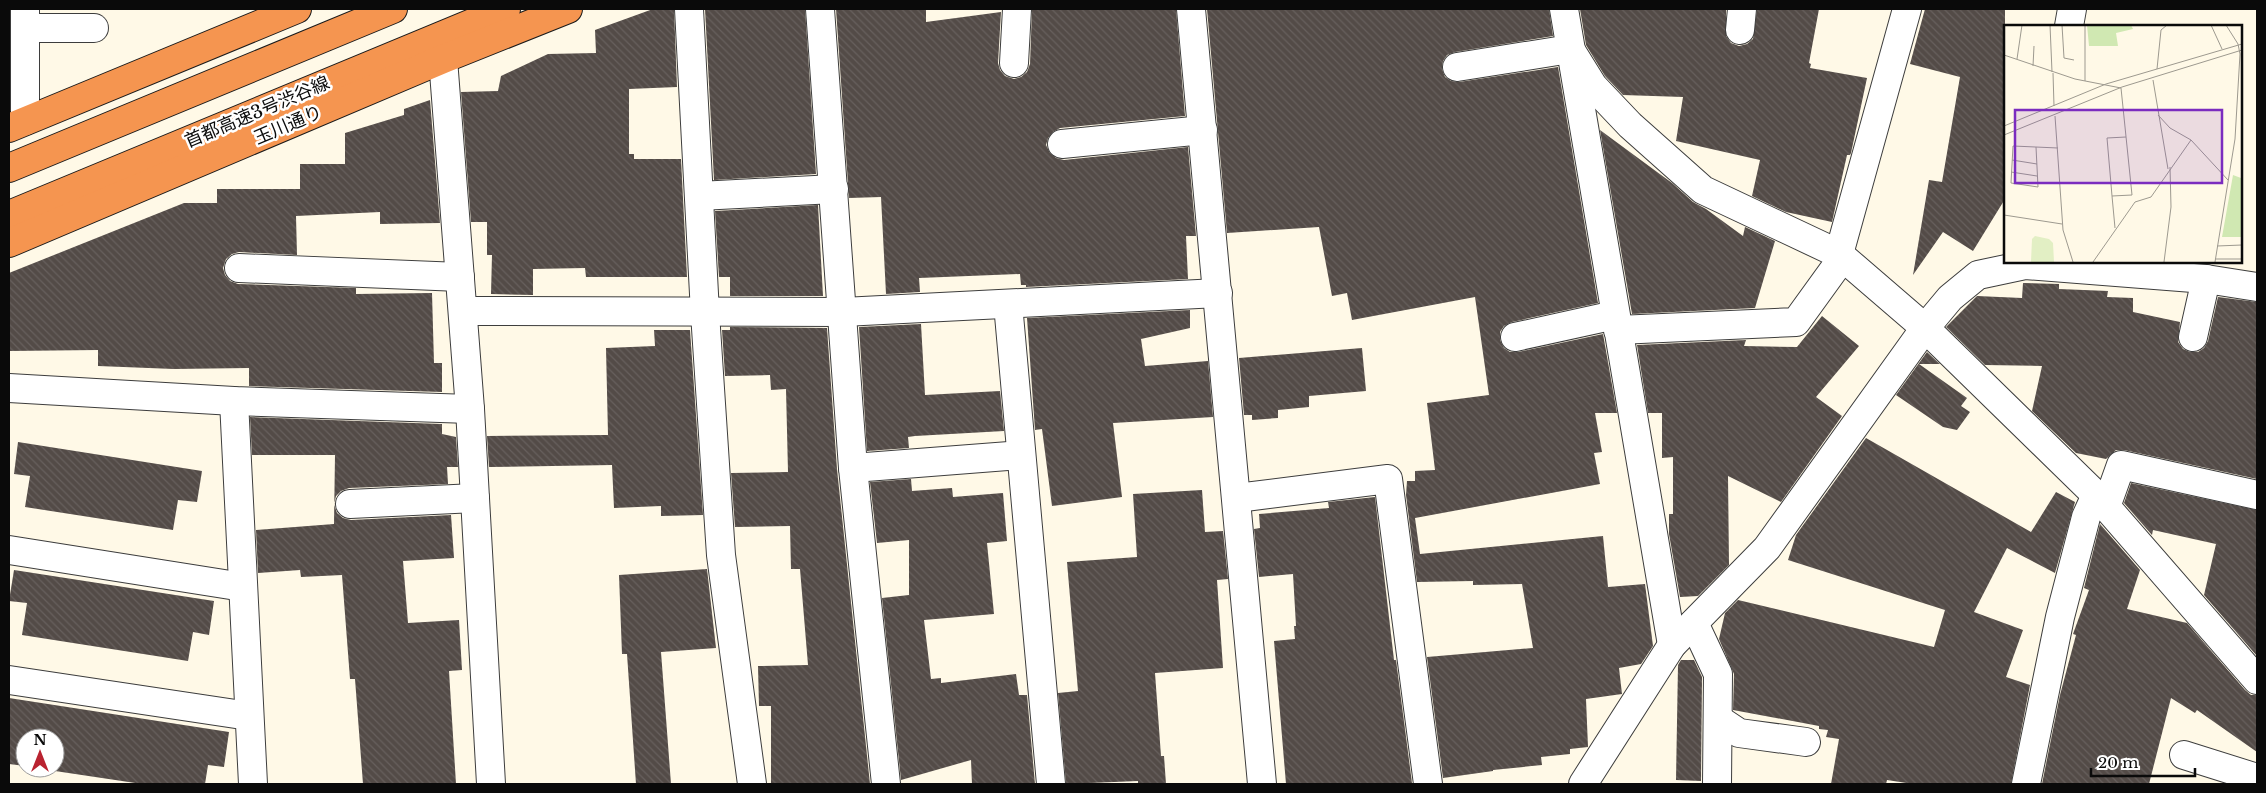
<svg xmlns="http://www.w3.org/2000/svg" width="2266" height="793" viewBox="0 0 2266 793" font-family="'Libre Baskerville','Noto Sans JP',serif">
	<defs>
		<pattern id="building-back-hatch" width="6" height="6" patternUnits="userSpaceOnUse" patternTransform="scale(1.25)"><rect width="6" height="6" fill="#534b47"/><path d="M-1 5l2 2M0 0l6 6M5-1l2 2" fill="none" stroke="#67605d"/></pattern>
	</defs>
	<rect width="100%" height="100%" fill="#fff9e7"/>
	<g fill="url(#building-back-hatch)">
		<path d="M653,9H674L677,87L629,89V154H634V159H681L687,277H586L585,268L533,269V295L491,294L492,255H487V222H471L461,92L498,91L501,76L548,54L596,53L595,30Z"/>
		<path d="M705,9H805L816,174L714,180Z"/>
		<path d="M836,9H926V22L1001,12L998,63L1000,70L1005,76L1014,79L1021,77L1027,72L1030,64L1032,9H1176L1185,116L1060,128L1053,132L1048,138L1046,145L1050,153L1056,158L1064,160L1188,147L1196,236H1186L1188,279L1026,287V285H1021L1020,274L919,278L920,292L886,294L881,197L849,198Z"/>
		<path d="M1207,9H1549L1553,36L1455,52L1447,55L1443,61L1442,69L1445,77L1451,81L1459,82L1558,67L1598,303L1512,322L1504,326L1500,332V340L1504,348L1510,352H1518L1603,334L1617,413H1595L1602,452L1594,453L1600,484L1415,518L1420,554L1603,536L1608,587L1645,584L1653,646L1641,664L1619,668L1622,694L1586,699L1588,747L1570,749V754L1541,757L1542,765L1493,770V771L1443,778L1427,657L1533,648L1522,584L1473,585V581L1417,582L1406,495L1407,481H1415V471L1435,470L1427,403L1489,395L1475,297L1352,320L1347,293L1332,296L1319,227L1227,233Z"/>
		<path d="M1580,9H1726V36L1731,43L1739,46L1747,44L1753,39L1757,9H1819L1809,63L1811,64L1810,68L1867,78L1851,153L1850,155H1847L1832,222L1786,212L1752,196L1760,160L1676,141L1683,97L1623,95L1605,76L1586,45Z"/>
		<path d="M1925,9H2005V199L1973,251L1943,232L1913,275L1929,180L1942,182L1960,77L1910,64Z"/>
		<path d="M430,100L440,223L380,224V212L296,216L297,255L239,252L232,254L226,259L223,268L225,275L230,281L238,284L356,288V294L432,293L434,363H442V392L249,386V368L174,369L98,366V350L9,351V273L184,203H217V189H300V164H345V133L404,115V109Z"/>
		<path d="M1600,130L1672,183L1693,202L1706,209L1743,236L1745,227L1775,241L1755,308L1632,314Z"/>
		<path d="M818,205L823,296H730V277H719L715,211Z"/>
		<path d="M2023,283L2059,284V289L2108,291L2107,297L2133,298V312L2180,322L2178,342L2183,349L2190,352H2198L2204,348L2208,341L2218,297L2257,302V479L2124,450H2116L2106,459L2076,453L2032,411L2042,366L1985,365L1946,327L1977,296L2022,298Z"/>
		<path d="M1190,310V328L1141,339L1145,366L1208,361L1213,417L1113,423L1122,497L1052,506L1042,429L1035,430L1027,318Z"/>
		<path d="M1822,316L1859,346L1816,397L1842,416L1781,502L1728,476L1729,565L1698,596L1680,597L1669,534V514H1673V457L1662,458V413H1648L1637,345L1746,340L1744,346L1797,347Z"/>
		<path d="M921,324L925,395L1000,391L1004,431L915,436L908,437L909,448L867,451L859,327Z"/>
		<path d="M730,327L827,328L837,469L870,784H771V706H759L758,666L808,665L800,569H791L790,526L735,527L731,473L788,472L786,389L771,390L770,375L725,376L722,330H730Z"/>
		<path d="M654,330H690L703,515L661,516V506L614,508L612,465L489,467L487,436L608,435L606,348L655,346Z"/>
		<path d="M1362,348L1366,391L1309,396V407L1278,410V418L1252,420V415H1244L1239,358Z"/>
		<path d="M1927,352L1940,364H1919L1967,398L1961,406L1970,412L1957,430L1943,427L1896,395Z"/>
		<path d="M250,417L442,424V434L456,437L458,467H447L448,484L349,488L341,491L336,496L334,504L337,513L343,518L351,520L451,515L454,558L403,561L408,623L459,620L462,670L449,671L456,784H363L355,679H350L342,575L301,577L300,570L258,573L256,530L334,524L335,455H252Z"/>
		<path d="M1866,438L2031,532L2056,492L2075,502L2055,573L2007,548L1974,612L2023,630L2006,677L2030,685L2011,784H1913L1887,780L1886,784H1831L1839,739L1826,737L1828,730L1819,729V726L1733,710L1734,674L1719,639L1725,613L1738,600L1934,647L1945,610L1788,560L1796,535Z"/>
		<path d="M18,442L202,471L197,502L178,500L173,530L25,507L30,476L14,474Z"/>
		<path d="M911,479L912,491L952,488L953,497L1003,493L1007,541L987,543L994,614L924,620L931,679L941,678V683L1016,674L1019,695H1027L1035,784H972L971,760L901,780L882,598L909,595V540L877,543L870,482Z"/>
		<path d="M2131,483L2257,510V656L2204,595L2216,544L2153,530L2152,535L2124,503Z"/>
		<path d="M1202,490L1205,532L1223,531L1228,579L1217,580L1223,668L1155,673L1161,756H1164L1166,784H1138V781L1066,784L1058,693L1078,691L1067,562L1137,557L1133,494Z"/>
		<path d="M1375,497L1394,660H1396L1412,783L1286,784L1274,641L1295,639L1294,626H1296L1293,574L1259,577L1254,529L1260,528L1259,514L1329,508L1328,502Z"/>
		<path d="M2100,524L2140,570L2127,609L2187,623L2245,690L2251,695H2257V752L2197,710L2195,713L2171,698L2149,784H2042L2060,695L2076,635L2073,634L2089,590L2084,588Z"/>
		<path d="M707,569L716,648L661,652L671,784H636L627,654H622L619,575Z"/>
		<path d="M14,570L214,601L209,635L193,632L188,661L22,635L27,603L9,601Z"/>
		<path d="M1681,660H1694L1702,677L1701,781L1676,780L1678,665Z"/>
		<path d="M9,698L229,732L224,767L208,765L205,784H142L35,768H55V738H25V766L9,764Z"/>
	</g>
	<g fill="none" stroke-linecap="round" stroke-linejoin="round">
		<g stroke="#3d3d3d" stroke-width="30">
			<g id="minor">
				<path d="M689,9L705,313L721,555L752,784"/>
				<path d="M820,9L853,468L886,784"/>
				<path d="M1191,9L1262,784"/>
				<path d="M1564,9L1672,645"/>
				<path d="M2069,26L2072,9"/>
				<path d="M25,28H94"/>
				<path d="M1740,30L1742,9"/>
				<path d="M1570,49L1593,86L1630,125L1703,190L1839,254L1925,328L2096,495L2257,680"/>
				<path d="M443,59L470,409L491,784"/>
				<path d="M1014,63L1017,9"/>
				<path d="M1457,67L1570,49"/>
				<path d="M25,121V9"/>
				<path d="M1062,144L1203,130"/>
				<path d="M699,196L834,189"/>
				<path d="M1839,254L1907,9"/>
				<path d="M239,268L460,277"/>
				<path d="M1008,304L1051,784"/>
				<path d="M463,311L843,312L1218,293"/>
				<path d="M1618,330L1796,322L1843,257"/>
				<path d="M1515,337L1615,315"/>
				<path d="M2193,337L2206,279"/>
				<path d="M9,388L234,401L470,409"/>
				<path d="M234,401L253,784"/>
				<path d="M853,468L1021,455"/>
				<path d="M1237,498L1388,479L1428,784"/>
				<path d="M350,504L475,498"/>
				<path d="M2106,507L2121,465L2257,495"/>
				<path d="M9,550L243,587"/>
				<path d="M1694,623L1718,674L1717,784"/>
				<path d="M9,680L249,716"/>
				<path d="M1718,719L1739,733L1806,742"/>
				<path d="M2184,755L2257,778"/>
				<path d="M1583,784L1672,645L1767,548L1925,328L1950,298L1978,275L2025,265L2206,279L2257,287"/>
				<path d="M2026,784L2060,617L2086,517L2096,495"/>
			</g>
		</g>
		<g stroke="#1b1b1b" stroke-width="30">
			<g id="highway">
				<path d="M9,128L297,9"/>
				<path d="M9,168L393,9"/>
				<path d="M9,215L506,9"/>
				<path d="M9,243L443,59L568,9"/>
			</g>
		</g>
		<use href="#minor" stroke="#fff" stroke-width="28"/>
		<use href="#highway" stroke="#f59550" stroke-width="28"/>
	</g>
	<g text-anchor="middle" stroke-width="5" stroke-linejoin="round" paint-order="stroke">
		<g font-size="18" fill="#0a0a0a" stroke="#fff">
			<text transform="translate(257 112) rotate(-23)" y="6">首都高速3号渋谷線</text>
			<text transform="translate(288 125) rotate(-23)" y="6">玉川通り</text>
		</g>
	</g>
	<g transform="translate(2004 25)">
		<rect width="238" height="238" fill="#fff9e7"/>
		<path d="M83,0H127L129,4L112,8L114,21H85ZM229,150L237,153V212H218Z" fill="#d0e8b2"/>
		<path d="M31,211L45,214L49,218L50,237H27L28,214Z" fill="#e2efc4"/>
		<path fill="none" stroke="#9d998f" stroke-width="1" d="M46,0L48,47M58,0L60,33L70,35M207,0L218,24M0,30L71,54L117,63L128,170L108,171L111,203M13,34L18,0M29,41L30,21M153,44L157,5L163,0M49,48L50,81M149,55L164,144M81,56V0M154,90L166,103L187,115L224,155M51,91L59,205L69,237M0,101L102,59L238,19M0,110L118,62L238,25M32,122L34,162L7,158L9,121L54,123M8,135L33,139M7,147L33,151M108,171L103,113L122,112M0,190L58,199M213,221L238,220M211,234H238M89,237L131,177L147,172L187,115M160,237L167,182L166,142M211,237L231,114L236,29L234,19L222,0"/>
		<path fill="#7b2cbf" fill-opacity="0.15" stroke="#7b2cbf" stroke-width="2.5" d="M11,85H218V158H11Z"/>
		<rect width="238" height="238" fill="none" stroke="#0a0a0a" stroke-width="2.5"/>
	</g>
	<rect width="2266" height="793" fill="none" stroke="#0a0a0a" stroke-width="20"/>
	<g transform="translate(40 753)"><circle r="24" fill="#ffffff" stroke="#9d9d9d"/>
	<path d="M0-4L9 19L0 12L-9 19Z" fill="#b92330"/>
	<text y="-8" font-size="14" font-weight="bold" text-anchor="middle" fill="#0a0a0a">N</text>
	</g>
	<path d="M2091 768v8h104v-8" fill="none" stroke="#0a0a0a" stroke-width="2.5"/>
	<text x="2098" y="768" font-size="15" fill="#0a0a0a" stroke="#ffffff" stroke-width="4" paint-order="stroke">20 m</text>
</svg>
